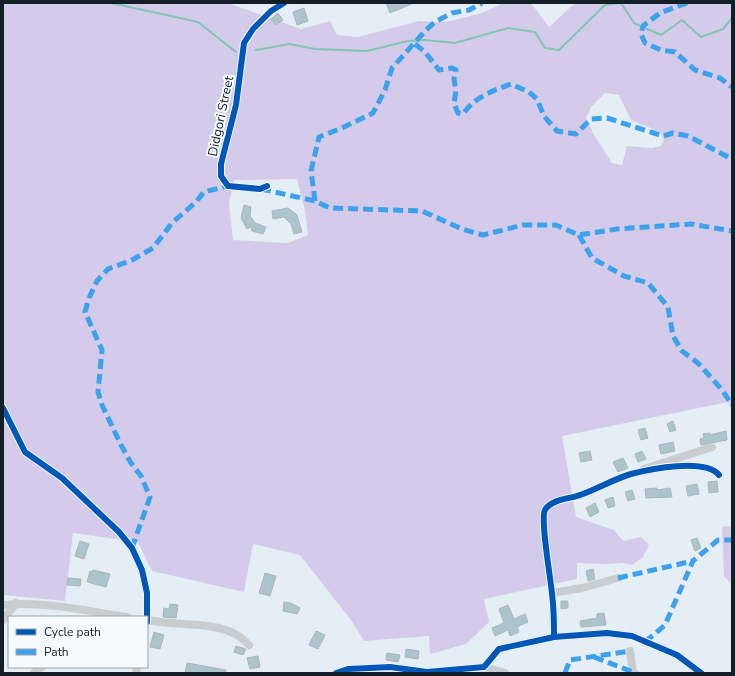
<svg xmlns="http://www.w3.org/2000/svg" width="735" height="676" viewBox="0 0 735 676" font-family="'Nunito Sans',sans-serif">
	<rect width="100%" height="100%" fill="#e5eef5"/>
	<g fill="#d4cbea" fill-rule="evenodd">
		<path d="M3,3H228L301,29L330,21L337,35L358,37L419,21L446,22L482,13L504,3H531L549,27L575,3H732V411L728,402L562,436L576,517L614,530L623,541L641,537L649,545L643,557L632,565L624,563L607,564L577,563V579L484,599L489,622L466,644L430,654L429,636L364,641L351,620L300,555L253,544L244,592L152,571L138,542L73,533L65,601L3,595ZM605,93L619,95L631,120L660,132L664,141L661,146L652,148L627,146L622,165L612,163L594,135L586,118L591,107ZM297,179L305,210L308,235L288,243L233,240L229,203L234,180Z"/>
		<path d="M732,526V585L724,576L722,527Z"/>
	</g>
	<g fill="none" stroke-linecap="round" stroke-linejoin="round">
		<g stroke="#80c5b5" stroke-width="2">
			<path d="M111,3L198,22L236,52"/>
			<path d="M621,3L634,23L661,35L682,20L701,37L723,29L732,18"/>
			<path d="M256,50L289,44L315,49L367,51L408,41L425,40L455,43L508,28L535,32L545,48L559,50L605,5L619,3"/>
		</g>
	</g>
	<g fill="#acc5cb" stroke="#abb6ba">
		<path d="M386,3H414L390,13Z"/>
		<path d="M304,8L308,21L297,25L293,12Z"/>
		<path d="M278,13L283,20L276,25L271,19Z"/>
		<path d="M244,205L251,207L250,216L255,223L266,227L263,234L252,231L251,227L247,229L241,218Z"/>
		<path d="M288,208L297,215L302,232L294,234L291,224L284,217L273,219L272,211Z"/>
		<path d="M673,421L676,430L670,432L667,424Z"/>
		<path d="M645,428L648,438L641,440L638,430Z"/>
		<path d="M726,431L727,440L701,445L700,439L704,438L703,434L710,433V435Z"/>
		<path d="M673,442L675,451L661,454L659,445Z"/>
		<path d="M590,451L592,460L581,462L579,453Z"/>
		<path d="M642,451L646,459L638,462L635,454Z"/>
		<path d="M623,458L628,468L618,472L613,462Z"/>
		<path d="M717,481L718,492L709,493L708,482Z"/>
		<path d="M697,484L699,494L688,496L686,486Z"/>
		<path d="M657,488V490L670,488L672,497L646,498L645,489Z"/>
		<path d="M632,490L635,499L628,501L625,492Z"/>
		<path d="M613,497L615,506L608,508L605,500Z"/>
		<path d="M595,503L599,512L590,517L586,508Z"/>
		<path d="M697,538L701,548L695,551L691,540Z"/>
		<path d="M80,541L89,544L84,559L75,556Z"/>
		<path d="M593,569L595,579L588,581L586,571Z"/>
		<path d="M93,570L110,574L106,587L87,582L90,571L92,572Z"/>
		<path d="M265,573L276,576L270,596L259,593Z"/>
		<path d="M68,578L81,579L80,586L67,585Z"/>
		<path d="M561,601H568V608L561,609Z"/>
		<path d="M284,602L291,603L300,608L297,614L283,611Z"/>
		<path d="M170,604L178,605L176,618L163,617L164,608L169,609Z"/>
		<path d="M508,605L514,619L525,614L528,622L517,627L519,632L510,636L508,630L495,636L492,628L504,623L499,609Z"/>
		<path d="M604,613L606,625L581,627L580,621L597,618V614Z"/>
		<path d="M316,631L325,635L318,649L309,645Z"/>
		<path d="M154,632L164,635L160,649L150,647Z"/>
		<path d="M236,646L246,649L243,655L234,652Z"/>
		<path d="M406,649L419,651L418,659L405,657Z"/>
		<path d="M387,653L400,655L398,662L386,660Z"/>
		<path d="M258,656L260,667L250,669L247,658Z"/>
		<path d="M187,663L226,670V673H185Z"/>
	</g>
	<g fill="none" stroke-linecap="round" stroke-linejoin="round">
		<g stroke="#cacdd0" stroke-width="8">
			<path d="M267,186L260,189L228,186L221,176V164L236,105L244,43L253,29L271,11L284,3"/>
			<path d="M3,408L25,452L62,478L119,532L132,548L142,570L147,593V622"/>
			<path d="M644,469L712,447"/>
			<path d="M552,593L582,588L618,578"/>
			<path d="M3,605C45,601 86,611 127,617"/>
			<path d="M3,620L16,603"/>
			<path d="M147,620C174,626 213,621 237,635C241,637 245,641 249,645"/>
			<path d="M554,637C554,622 554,608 552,594C551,580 540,519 545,510C551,499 570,499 580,495C597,489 614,479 631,474C650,469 705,458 719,475"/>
			<path d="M630,651L633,672L635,673"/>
			<path d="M484,667L505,673"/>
			<path d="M34,673L42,667"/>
			<path d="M136,673L137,667"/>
			<path d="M336,673L348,669L390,667L427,672L484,667L499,649L554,637L607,633L632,636L677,655L701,673"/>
		</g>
		<g stroke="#3da2eb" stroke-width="5" stroke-dasharray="10 5" stroke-linecap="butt">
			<path d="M687,3L660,13L643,26L641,34L645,43L661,50L675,52L695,70L720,78L732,87"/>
			<path d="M415,44L425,52L439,70L452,68L456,70L454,79L456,91L454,103L458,113L463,114C475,97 492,91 511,84L529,92L537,99L544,116L557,131L576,134L591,119L607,118L663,136L673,133L688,136L732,159"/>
			<path d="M261,189L315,201L330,208L422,211L462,229L483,235L523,225H556L579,235L617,229L691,224L732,231"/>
			<path d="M315,201L311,171L319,137L342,128L373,113L385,90L392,68L426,30L435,22L452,13L469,10L482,3"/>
			<path d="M579,235L592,258L624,276L648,283L668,307L673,336L682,351L699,364L722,390L732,405"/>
			<path d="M132,548L150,497L141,476L131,463L121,445L102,405L98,392L102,350L85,312L89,298L97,281L108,269L132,260L153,248L172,223L196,202L204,192L228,186"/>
			<path d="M618,578L693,561"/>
			<path d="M645,642L665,625L693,561L718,540H732"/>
			<path d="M594,657L633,672"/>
			<path d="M565,673L570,660L630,651"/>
		</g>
		<g stroke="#f5fbff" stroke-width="8">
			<g id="cycleway">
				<path d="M267,186L260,189L228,186L221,176V164L236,105L244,43L253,29L271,11L284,3"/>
				<path d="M3,408L25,452L62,478L119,532L132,548L142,570L147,593V622"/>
				<path d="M554,637C554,622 554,608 552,594C551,580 540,519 545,510C551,499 570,499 580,495C597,489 614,479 631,474C650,469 705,458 719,475"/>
				<path d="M336,673L348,669L390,667L427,672L484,667L499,649L554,637L607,633L632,636L677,655L701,673"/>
			</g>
		</g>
		<use href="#cycleway" stroke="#0057b8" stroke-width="6"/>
	</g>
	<g text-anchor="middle" stroke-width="4" stroke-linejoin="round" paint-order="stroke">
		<g font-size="13" fill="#141e26" stroke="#f5fbff">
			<text transform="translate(220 116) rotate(-78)" y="5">Didgori Street</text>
		</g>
	</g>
	<rect width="735" height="676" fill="none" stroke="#141e26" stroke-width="8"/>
	<rect x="8" y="616" width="140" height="52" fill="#f5fbff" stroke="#9ba3a8"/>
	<rect x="16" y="629" width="20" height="6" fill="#0057b8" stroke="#9ba3a8"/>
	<text x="44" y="636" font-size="12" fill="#141e26">Cycle path</text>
	<rect x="16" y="649" width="20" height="6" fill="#3da2eb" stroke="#9ba3a8"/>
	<text x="44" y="656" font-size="12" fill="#141e26">Path</text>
</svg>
